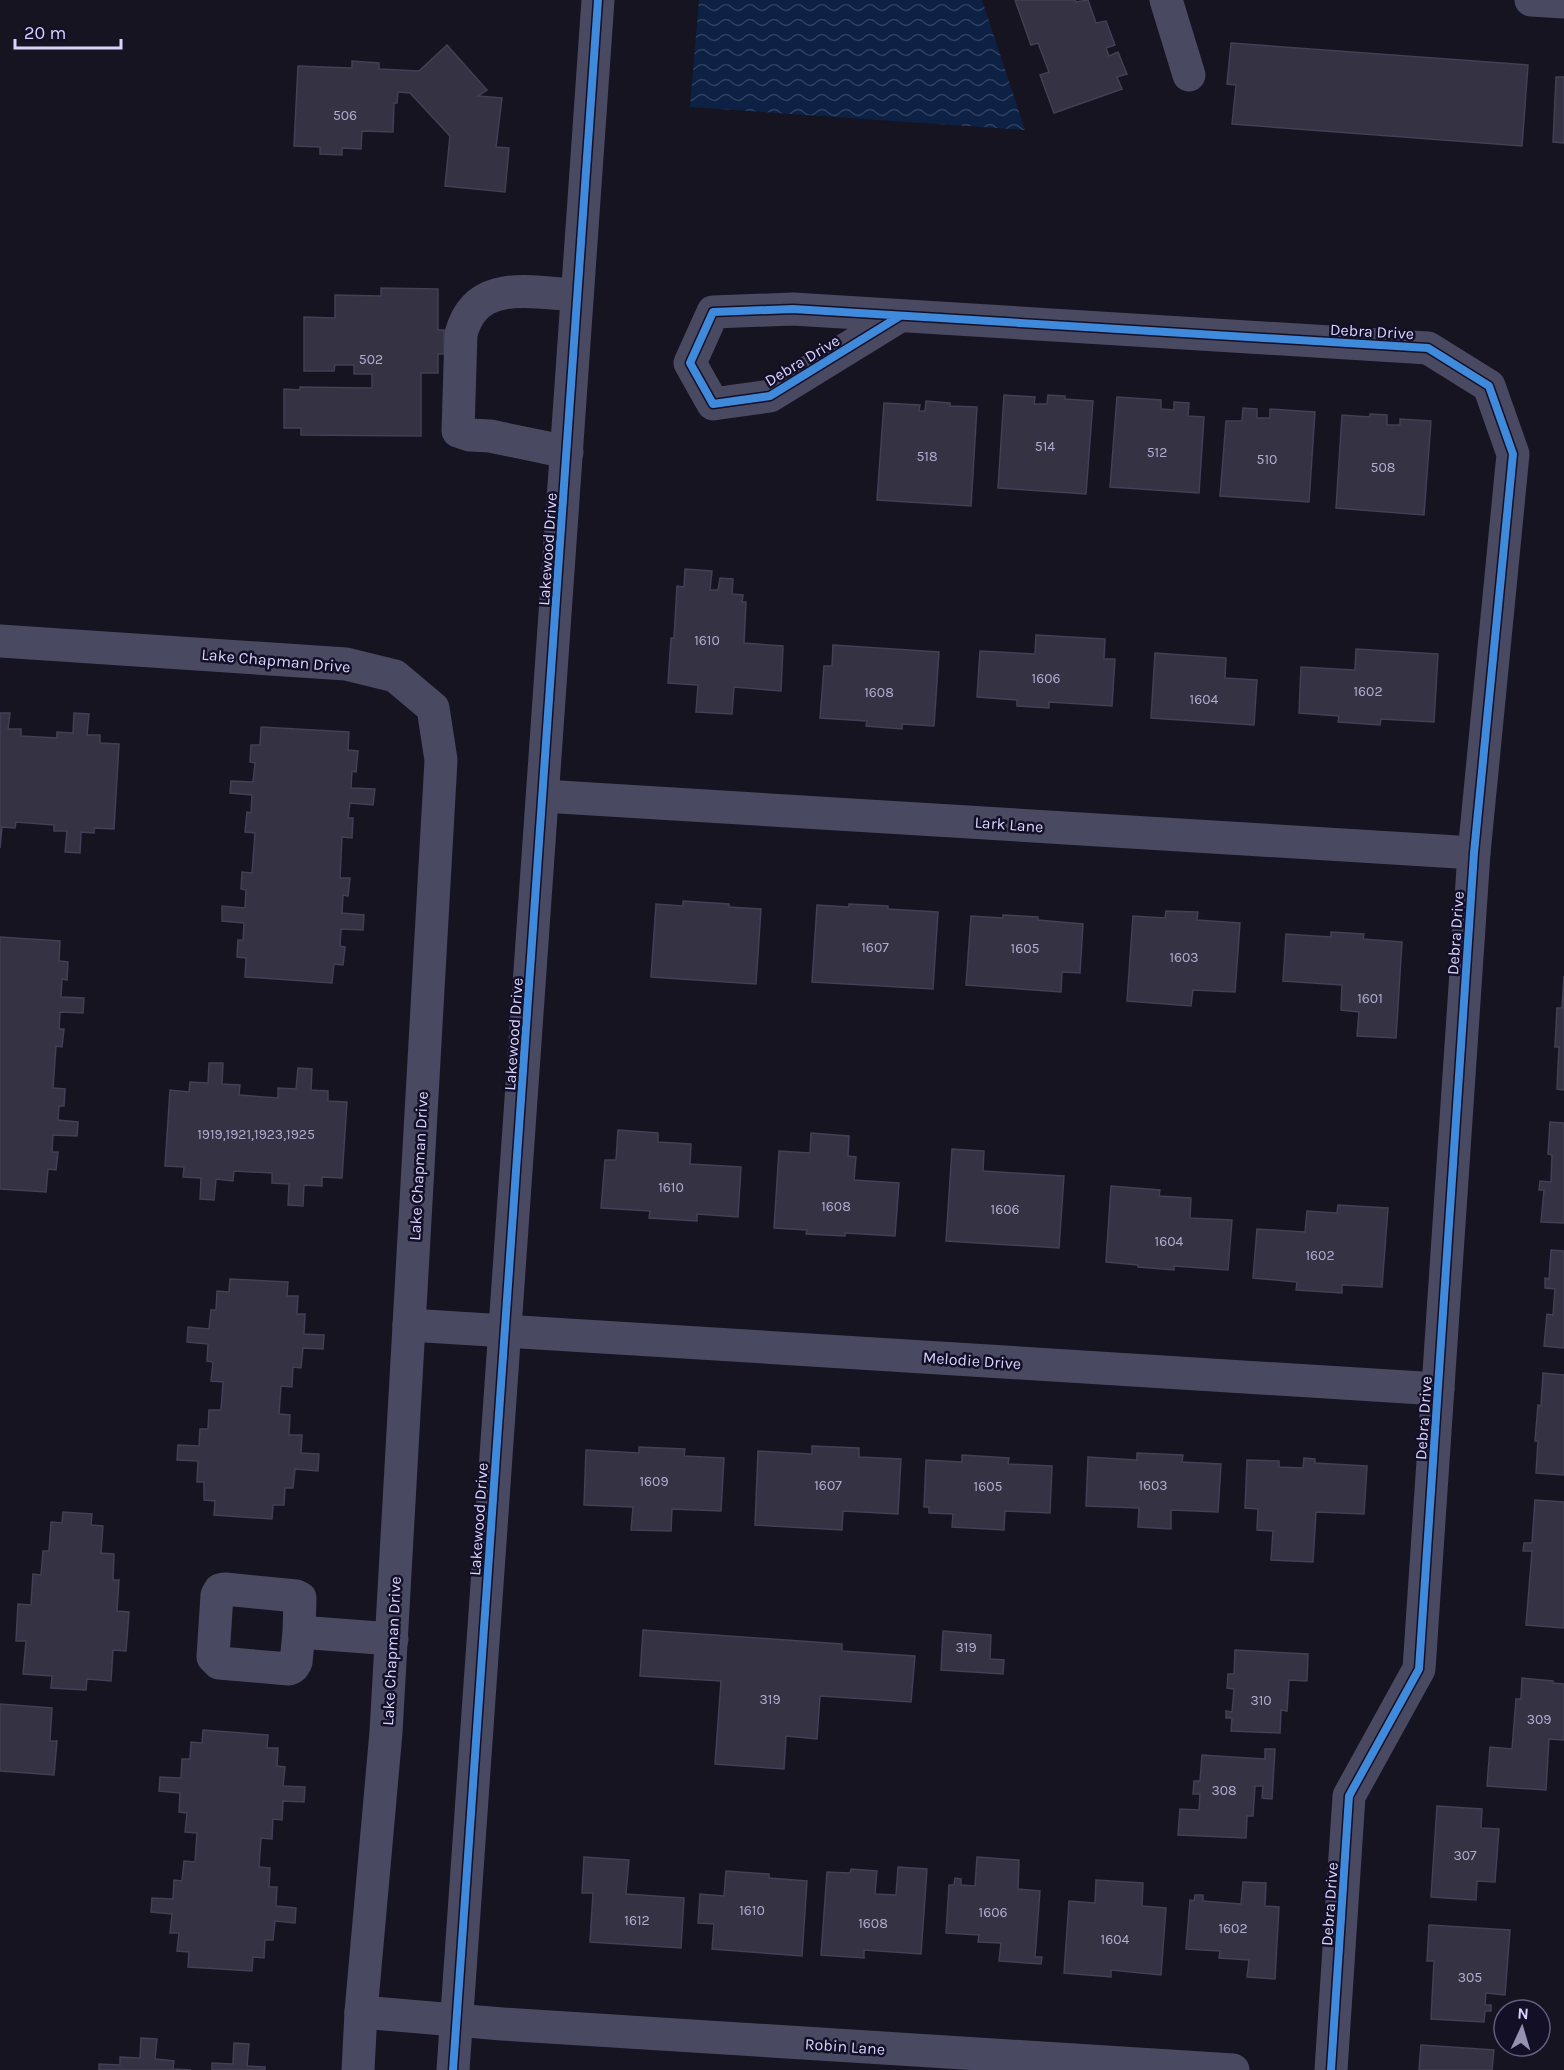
<svg xmlns="http://www.w3.org/2000/svg" width="1564" height="2070" viewBox="0 0 1564 2070" font-family="Karla,sans-serif">
	<defs>
		<pattern id="water-waves" width="16" height="10" patternUnits="userSpaceOnUse" patternTransform="scale(1.5)"><rect width="16" height="10" fill="#0d2144"/><path d="M0 5q4-4 8 0t8 0" fill="none" stroke="#304060"/></pattern>
	</defs>
	<rect width="100%" height="100%" fill="#161421"/>
	<path fill="url(#water-waves)" d="M699,0H982L1025,130L690,107Z"/>
	<g fill="#343243" stroke="#433f54" stroke-width="1.5">
		<path d="M1015,0H1075L1076,2L1088,0L1096,23L1106,21L1115,45L1106,48L1109,56L1118,52L1127,74L1117,77L1122,89L1054,113L1040,75L1049,72L1038,43L1031,45Z"/>
		<path d="M1231,43L1528,65L1522,146L1232,124L1236,85L1227,84Z"/>
		<path d="M447,45L487,90L478,96L502,98L496,147L509,148L505,192L445,186L450,136L410,93L398,92L397,103H394L393,132L362,131L361,149L342,148V155L320,154V147L294,146L298,66L352,68V61L379,63V69L419,71Z"/>
		<path d="M1556,77H1564V143L1553,142Z"/>
		<path d="M381,288L438,289V330H444V354H438V373H421V436L301,435V428H284V389L300,390V387L372,388V374H354V365H335L334,371H304V317L335,318V295L381,296Z"/>
		<path d="M1004,395L1035,397L1034,404H1047L1048,395L1065,396V399L1093,401L1086,494L998,488Z"/>
		<path d="M1117,397L1161,400V409L1174,410V402L1189,403L1188,416L1204,417L1199,493L1110,487Z"/>
		<path d="M926,401L950,403V406L977,407L971,506L877,500L884,403L920,405L919,411H925Z"/>
		<path d="M1243,408L1257,409V418H1270V409L1315,412L1309,502L1220,496L1226,421H1242Z"/>
		<path d="M1370,414L1387,415V425H1400V419L1431,421L1424,515L1336,508L1342,415L1370,417Z"/>
		<path d="M685,569L712,571L710,590H718L720,578L733,579L732,594L743,595L742,602H746L744,643L783,646L781,691L734,687L732,714L696,712L698,685L668,683L671,638H674L677,586L684,587Z"/>
		<path d="M1036,635L1105,639L1104,659H1115L1112,706L1049,702V708L1017,706V700L977,697L980,651L1035,654Z"/>
		<path d="M833,645L939,652L934,726L902,724V729L866,726L867,721L820,718L824,666H832Z"/>
		<path d="M1356,649L1438,654L1434,722L1381,719L1380,725L1338,722L1339,716L1299,713L1301,667L1355,670Z"/>
		<path d="M1155,653L1226,658L1225,678L1257,680L1254,725L1151,718Z"/>
		<path d="M0,713H10L8,729H21V736L57,738V732L73,733L74,713L89,714L87,735H100V743L119,744L114,829L94,828V833L81,832L80,853L65,852L67,831H54V825L16,822L15,828L2,827L0,848Z"/>
		<path d="M261,727L349,732L348,750L358,751L356,772L352,771L351,788L375,789L373,805L350,803L348,818H353L352,838L342,837L340,878H350L348,896L343,895L342,913L364,915L363,930L341,929L340,946L345,947L343,965L334,964L332,983L245,977L246,958L237,957L238,940H243L244,923L222,921V906L245,908L246,890L241,889L242,872L252,873L255,833L245,832L247,812L251,813L252,795L230,793L231,781L253,782L255,763L250,762L251,745H260Z"/>
		<path d="M683,901L729,904V907L761,909L756,984L651,977L656,904L683,906Z"/>
		<path d="M849,904L888,906V909L938,912L933,989L812,982L817,905L849,907Z"/>
		<path d="M1166,911L1198,912L1197,920L1240,923L1235,992L1193,990L1191,1006L1127,1001L1133,916L1165,918Z"/>
		<path d="M1003,915L1038,917V920L1083,924L1080,973L1062,972L1061,992L966,985L971,916L1003,918Z"/>
		<path d="M1331,932L1364,934L1363,939L1402,942L1396,1038L1357,1036L1359,1012L1341,1010L1342,985L1283,981L1286,934L1331,937Z"/>
		<path d="M0,937L60,941L59,961L68,962L67,980L62,979L61,997L84,998L83,1013L60,1012L59,1029H64L62,1047L56,1046L53,1088L65,1089L64,1106H59L58,1120L78,1122L77,1136L53,1135L52,1152H58L56,1170L48,1169L46,1192L0,1189Z"/>
		<path d="M1564,976V1090L1557,1089L1559,1047H1555L1557,1008H1562Z"/>
		<path d="M209,1063H223L222,1084L240,1085L239,1095L278,1098V1088L296,1089L298,1068L312,1069L311,1090L328,1091V1101L347,1102L342,1178L322,1177V1186L304,1185L303,1206L288,1205L289,1184L272,1183V1173L234,1171L233,1181L216,1179L214,1200L200,1199L201,1178L183,1177L184,1167L165,1166L170,1090L189,1092L190,1082L208,1083Z"/>
		<path d="M1550,1122L1564,1123V1223L1541,1222L1544,1190H1539L1540,1181L1551,1182L1552,1155L1548,1154Z"/>
		<path d="M618,1130L658,1133V1142L691,1144L690,1164L741,1167L738,1217L697,1214V1221L649,1218L650,1211L601,1208L605,1160H616Z"/>
		<path d="M811,1133L849,1136L848,1156L856,1157L854,1180L899,1183L895,1236L845,1233V1236L806,1234L807,1230L774,1228L779,1151L810,1153Z"/>
		<path d="M952,1149L984,1151L983,1171L1064,1176L1059,1248L946,1241Z"/>
		<path d="M1111,1186L1160,1190L1159,1196L1191,1198L1190,1218L1232,1220L1228,1270L1174,1266V1270L1138,1267V1265L1106,1262Z"/>
		<path d="M1338,1205L1388,1208L1382,1287L1342,1285V1293L1296,1290L1297,1282L1253,1278L1257,1229L1305,1232L1307,1211L1337,1213Z"/>
		<path d="M1551,1250L1564,1251V1348L1544,1346L1547,1314L1553,1315L1555,1289L1545,1288V1278L1549,1279Z"/>
		<path d="M230,1279L288,1282L287,1296H298L297,1314H305L304,1334L324,1335L323,1349L303,1348L301,1368L293,1367L292,1387L281,1386L279,1414L290,1415L289,1435H302L301,1453L319,1454L318,1471L295,1469L293,1488H285L284,1505H273L272,1519L214,1515L215,1501L204,1500V1482H197L198,1461L177,1460L178,1445L199,1446L200,1429H208L209,1410H221L223,1382L211,1381L213,1362L207,1361L208,1344L187,1342L188,1327L209,1329L211,1310H216L217,1291L229,1292Z"/>
		<path d="M1543,1373L1564,1375V1475L1536,1473L1538,1441H1535L1538,1405L1541,1406Z"/>
		<path d="M812,1446L859,1448V1457L901,1459L898,1514L843,1511L842,1530L755,1525L758,1451L812,1454Z"/>
		<path d="M639,1447L685,1449L684,1456L724,1458L721,1511L672,1509L671,1531L631,1530L633,1507L584,1505L586,1450L639,1453Z"/>
		<path d="M1137,1453L1183,1455L1182,1462L1221,1464L1218,1512L1171,1510V1529L1138,1527L1139,1508L1086,1506L1088,1457L1137,1460Z"/>
		<path d="M962,1455L1009,1458L1008,1464L1052,1466L1050,1513L1005,1511L1004,1530L952,1527L953,1514L929,1513V1507H924L926,1460L962,1462Z"/>
		<path d="M1304,1458L1315,1459V1463L1367,1466L1364,1514L1316,1512L1313,1562L1271,1560L1273,1531L1257,1530L1258,1509L1245,1508L1247,1460L1279,1461V1467L1303,1468Z"/>
		<path d="M1535,1500L1564,1502V1628L1526,1625L1532,1551H1523L1524,1543H1532Z"/>
		<path d="M63,1512L92,1514L91,1525L103,1526L101,1553L114,1554L113,1580H119L117,1611L129,1612L126,1651L113,1650L111,1681L87,1679L86,1690L51,1688L52,1676L23,1674L26,1641H16L18,1604L31,1605L33,1574L41,1575L43,1551H49L51,1522L62,1523Z"/>
		<path d="M643,1630L842,1644V1651L915,1656L911,1702L820,1696L817,1739L786,1736L784,1769L715,1764L721,1681L640,1676Z"/>
		<path d="M943,1631L991,1635L990,1659L1004,1660L1003,1674L941,1670Z"/>
		<path d="M1235,1650L1308,1654L1307,1681L1289,1680L1287,1711L1281,1710L1280,1733L1231,1731L1232,1718H1226V1711L1232,1712L1234,1689L1227,1688L1228,1674H1234Z"/>
		<path d="M1522,1678L1553,1681V1683L1564,1684V1740L1549,1739L1546,1790L1487,1786L1490,1747L1512,1749L1516,1699H1521Z"/>
		<path d="M0,1704L52,1708L50,1741H57L54,1775L0,1771Z"/>
		<path d="M203,1730L268,1735L267,1748H278L277,1766L285,1767L283,1786L305,1787L304,1802L283,1801L282,1820L273,1819L272,1839L261,1838L259,1867L270,1868L269,1887H277L276,1906L296,1908L295,1923L275,1921L273,1940H265L264,1958L253,1957L252,1971L188,1967L189,1952L177,1951L179,1933H170L172,1914L151,1912L152,1898L173,1899L174,1880L182,1881L184,1861L195,1862L197,1833L185,1832L187,1813L179,1812L180,1793L159,1791L160,1777L181,1778L182,1759H190L191,1742L202,1743Z"/>
		<path d="M1265,1749H1275L1272,1799L1262,1798L1263,1786H1255L1253,1816H1247L1246,1838L1178,1835L1180,1809L1199,1810L1200,1794H1193L1194,1781H1200L1202,1755L1265,1759Z"/>
		<path d="M1437,1806L1482,1809L1481,1828L1499,1829L1495,1882L1477,1881L1476,1900L1431,1897Z"/>
		<path d="M584,1857L629,1860L626,1894L684,1898L681,1948L590,1942L593,1893H582Z"/>
		<path d="M977,1857L1019,1860L1018,1889L1040,1891L1035,1957H1042L1041,1964L999,1961L1001,1943L978,1942L979,1935L946,1933L949,1885H954L955,1878L961,1879V1885L975,1886Z"/>
		<path d="M898,1867L927,1869L921,1954L864,1950V1958L821,1955L827,1872L850,1873L851,1869L877,1871L875,1894L896,1895Z"/>
		<path d="M726,1871L769,1874V1878L807,1881L802,1956L712,1949L714,1924L698,1923L700,1894L724,1896Z"/>
		<path d="M1096,1880L1143,1883L1142,1906L1166,1908L1161,1975L1111,1970V1977L1064,1973L1069,1901L1095,1903Z"/>
		<path d="M1243,1882L1266,1883L1265,1906L1279,1907L1275,1979L1247,1977L1249,1960L1219,1958L1220,1951L1186,1949L1190,1900L1194,1901L1195,1895H1203V1901L1241,1904Z"/>
		<path d="M1429,1925L1510,1930L1505,1995L1486,1993L1485,2005H1491V2011H1485L1484,2022L1431,2019L1434,1961H1427Z"/>
		<path d="M141,2038L157,2039L155,2059L174,2061L173,2069L191,2070H99V2064L120,2065V2057L140,2058Z"/>
		<path d="M234,2043L249,2044L247,2066L265,2067V2070H212V2063L233,2064Z"/>
		<path d="M1421,2045L1494,2050L1492,2070H1419Z"/>
	</g>
	<g fill="none" stroke-linecap="round" stroke-linejoin="round">
		<g stroke="#4a4962" stroke-width="33">
			<path d="M1166,0L1189,75"/>
			<path d="M1531,0L1564,2"/>
			<path d="M900,316L770,396L713,404L690,363L713,312L793,309L1428,348L1489,386L1513,454L1474,853L1419,1669L1349,1796L1331,2070"/>
			<path d="M567,452L490,436L470,435L458,431L461,334C476,277 532,293 577,295"/>
			<path d="M0,641L346,664L395,676L433,708L441,760L386,1732L361,2012L358,2070"/>
			<path d="M543,796L1474,853"/>
			<path d="M409,1325L1438,1389"/>
			<path d="M299,1632L296,1662L293,1667L289,1669L219,1663L213,1657L217,1595L220,1590L225,1589L296,1596L300,1598L299,1632L392,1639"/>
			<path d="M361,2012L502,2024L1233,2070"/>
			<path d="M453,2070L598,0"/>
		</g>
		<g stroke="#130f26" stroke-width="11">
			<g id="cycleway">
				<path d="M900,316L770,396L713,404L690,363L713,312L793,309L1428,348L1489,386L1513,454L1474,853L1419,1669L1349,1796L1331,2070"/>
				<path d="M453,2070L598,0"/>
			</g>
		</g>
		<use href="#cycleway" stroke="#408adc" stroke-width="8"/>
	</g>
	<g text-anchor="middle" stroke-width="5" stroke-linejoin="round" paint-order="stroke">
		<g font-size="14" fill="#b0acd0">
			<text x="345" y="120">506</text>
			<text x="371" y="364">502</text>
			<text x="1045" y="451">514</text>
			<text x="1157" y="457">512</text>
			<text x="927" y="461">518</text>
			<text x="1267" y="464">510</text>
			<text x="1383" y="472">508</text>
			<text x="707" y="645">1610</text>
			<text x="1046" y="683">1606</text>
			<text x="1368" y="696">1602</text>
			<text x="879" y="697">1608</text>
			<text x="1204" y="704">1604</text>
			<text x="875" y="952">1607</text>
			<text x="1025" y="953">1605</text>
			<text x="1184" y="962">1603</text>
			<text x="1370" y="1003">1601</text>
			<text x="256" y="1139">1919,1921,1923,1925</text>
			<text x="671" y="1192">1610</text>
			<text x="836" y="1211">1608</text>
			<text x="1005" y="1214">1606</text>
			<text x="1169" y="1246">1604</text>
			<text x="1320" y="1260">1602</text>
			<text x="654" y="1486">1609</text>
			<text x="828" y="1490">1607</text>
			<text x="1153" y="1490">1603</text>
			<text x="988" y="1491">1605</text>
			<text x="966" y="1652">319</text>
			<text x="770" y="1704">319</text>
			<text x="1261" y="1705">310</text>
			<text x="1539" y="1724">309</text>
			<text x="1224" y="1795">308</text>
			<text x="1465" y="1860">307</text>
			<text x="752" y="1915">1610</text>
			<text x="993" y="1917">1606</text>
			<text x="637" y="1925">1612</text>
			<text x="873" y="1928">1608</text>
			<text x="1233" y="1933">1602</text>
			<text x="1115" y="1944">1604</text>
			<text x="1470" y="1982">305</text>
		</g>
		<g font-size="16" fill="#d9d4ff" stroke="#130f26">
			<text transform="translate(1372 331) rotate(3)" y="6">Debra Drive</text>
			<text transform="translate(802 360) rotate(-31)" y="6">Debra Drive</text>
			<text transform="translate(547 549) rotate(-86)" y="6">Lakewood Drive</text>
			<text transform="translate(276 660) rotate(5)" y="6">Lake Chapman Drive</text>
			<text transform="translate(1009 824) rotate(4)" y="6">Lark Lane</text>
			<text transform="translate(1455 933) rotate(-86)" y="6">Debra Drive</text>
			<text transform="translate(513 1034) rotate(-86)" y="6">Lakewood Drive</text>
			<text transform="translate(418 1166) rotate(-87)" y="6">Lake Chapman Drive</text>
			<text transform="translate(972 1360) rotate(4)" y="6">Melodie Drive</text>
			<text transform="translate(1423 1418) rotate(-86)" y="6">Debra Drive</text>
			<text transform="translate(478 1519) rotate(-86)" y="6">Lakewood Drive</text>
			<text transform="translate(391 1651) rotate(-87)" y="6">Lake Chapman Drive</text>
			<text transform="translate(1329 1904) rotate(-86)" y="6">Debra Drive</text>
			<text transform="translate(845 2046) rotate(4)" y="6">Robin Lane</text>
		</g>
	</g>
	<g transform="translate(1522 2028) rotate(4)"><circle r="28" fill="#130f26" stroke="#625e7d" stroke-width="1.5"/>
	<path d="M0-4.5L10 22L0 15L-10 22Z" fill="#9591b1"/>
	<text y="-9" font-size="16" font-weight="bold" text-anchor="middle" fill="#d9d4ff">N</text>
	</g>
	<path d="M15 39v9h106v-9" fill="none" stroke="#d9d4ff" stroke-width="3"/>
	<text x="24" y="39" font-size="18" fill="#d9d4ff" stroke="#130f26" stroke-width="4.5" paint-order="stroke">20 m</text>
</svg>
